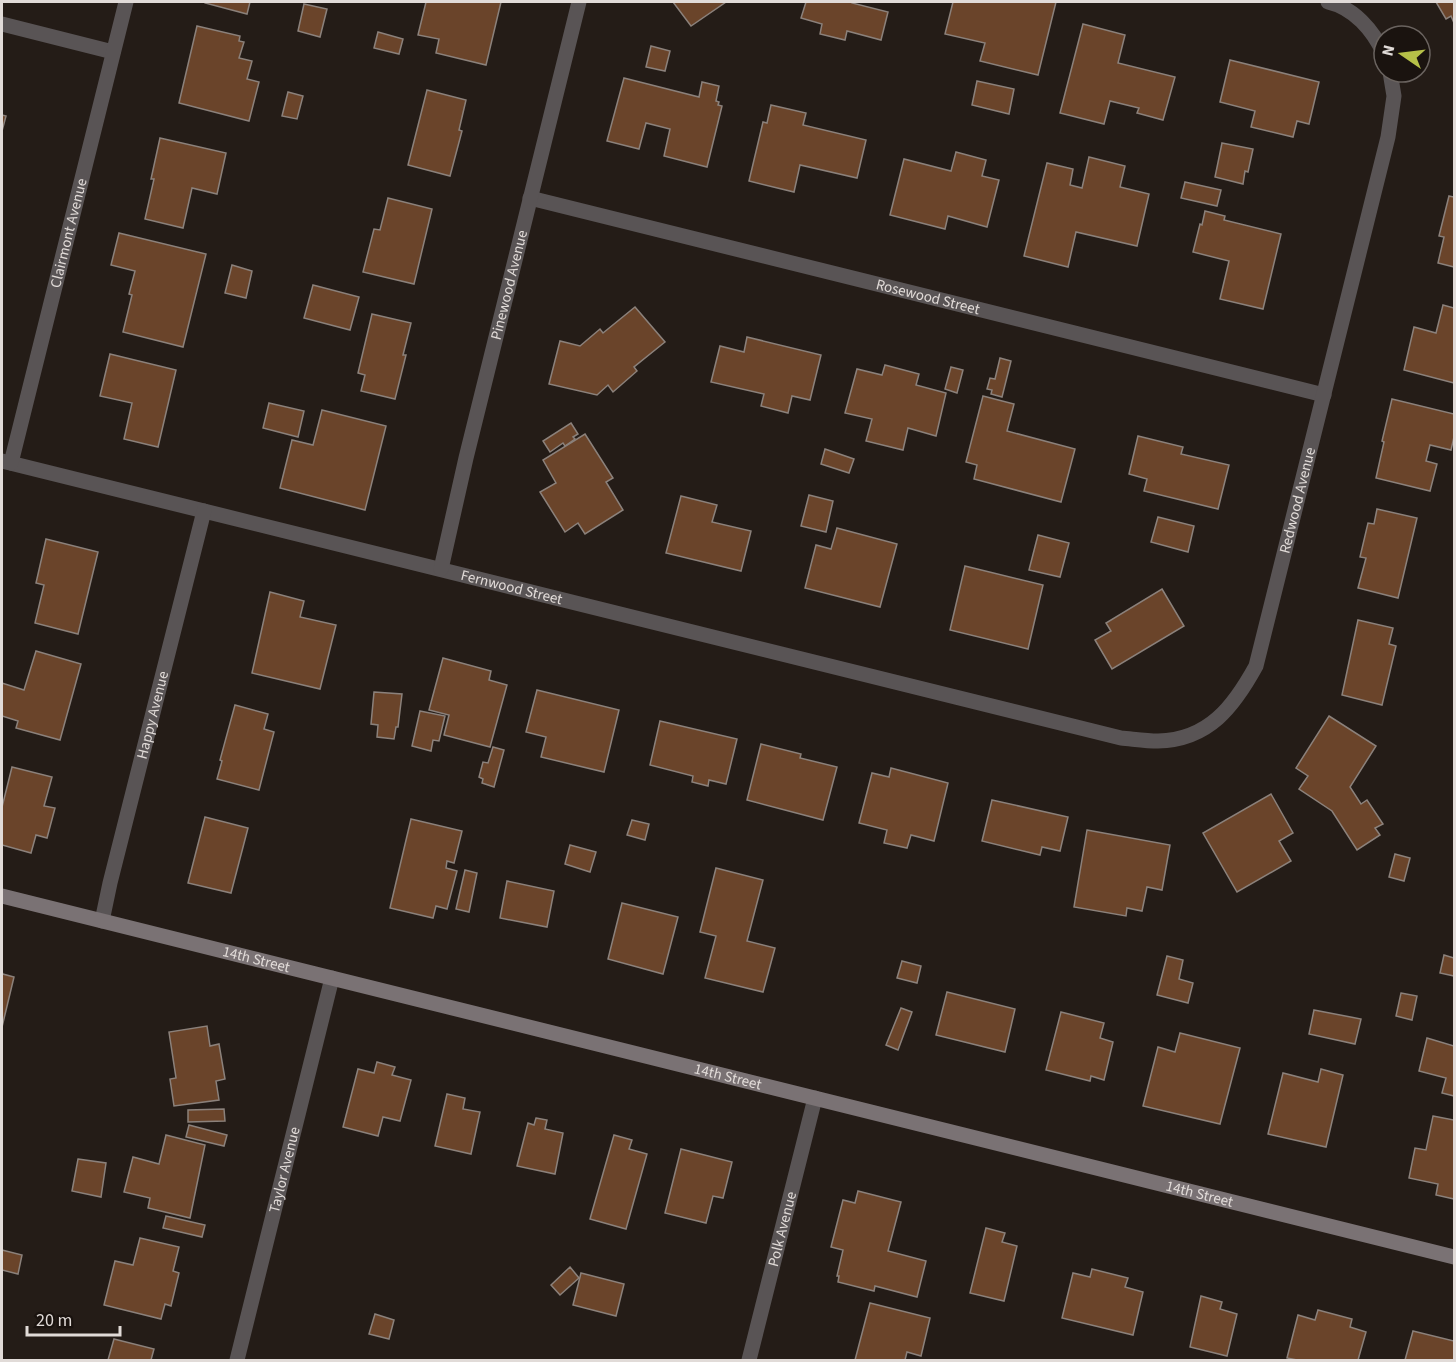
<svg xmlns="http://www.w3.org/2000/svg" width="1456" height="1362" viewBox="0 0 1456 1362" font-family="'Source Sans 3',sans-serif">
	<rect width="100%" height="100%" fill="#241c17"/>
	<g fill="#6a442a" stroke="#8b817b" stroke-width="1.5">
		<path d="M205,2H250L247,14L205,3Z"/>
		<path d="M426,2H501L486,65L436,53L439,39L418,35Z"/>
		<path d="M673,2H726L691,26Z"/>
		<path d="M806,2H852V3L888,12L881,40L847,31L845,40L820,34L822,24L801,18Z"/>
		<path d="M953,2H1056L1038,75L980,61L985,43L945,34Z"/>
		<path d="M1436,2H1454V23L1451,16L1446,19Z"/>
		<path d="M304,4L327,9L320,37L298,31Z"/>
		<path d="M1083,24L1125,35L1118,63L1175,77L1163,120L1137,113L1139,108L1110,101L1104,124L1060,113Z"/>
		<path d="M197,26L240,36L239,41L244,42L239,58L252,61L247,79L259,82L249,121L179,103Z"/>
		<path d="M378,32L403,39L399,54L374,48Z"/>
		<path d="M651,46L670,51L665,71L646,67Z"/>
		<path d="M1230,60L1319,82L1309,124L1297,121L1293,137L1251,127L1255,111L1220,102Z"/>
		<path d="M624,78L699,97L702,82L719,86L716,101L719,102L718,105L722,106L707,167L664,156L670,129L646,123L639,149L607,141Z"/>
		<path d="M977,81L1014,89L1009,114L972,105Z"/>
		<path d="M427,90L466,100L459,130L462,131L450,176L408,165Z"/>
		<path d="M288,92L303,96L297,119L282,116Z"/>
		<path d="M771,105L806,113L803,125L866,140L857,178L800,165L794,192L749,181L763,122L767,123Z"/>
		<path d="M2,115L6,116L2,131Z"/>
		<path d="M160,138L226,153L217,194L192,188L183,228L145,219L154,179H151Z"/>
		<path d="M1222,143L1253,149L1248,172L1245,171L1243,184L1215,177Z"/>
		<path d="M956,152L986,160L982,176L999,180L987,227L948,216L945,229L890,215L904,159L951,171Z"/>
		<path d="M1089,157L1125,166L1120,187L1149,194L1137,246L1076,232L1068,267L1024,256L1047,163L1073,169L1070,185L1082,188Z"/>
		<path d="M1185,182L1221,190L1217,206L1181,198Z"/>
		<path d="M1449,196L1454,197V267L1438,263L1444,237L1439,236Z"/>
		<path d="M388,198L432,209L414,284L363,272L374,229L380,230Z"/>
		<path d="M1205,211L1225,216L1224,220L1281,234L1263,309L1220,299L1229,261L1193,252L1200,224L1202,225Z"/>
		<path d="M119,233L206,254L183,347L123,332L132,295L129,294L135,271L111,265Z"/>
		<path d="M232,265L252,271L246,298L225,293Z"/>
		<path d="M313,285L359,297L350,330L304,318Z"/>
		<path d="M1443,305L1454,308V383L1404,370L1414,327L1436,333Z"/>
		<path d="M635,307L665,342L634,367L637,371L613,392L608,385L597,395L549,384L560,341L580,346L600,329L603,333Z"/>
		<path d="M372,314L411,323L403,355H406L395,399L361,391L365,375L358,373Z"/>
		<path d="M747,337L821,355L810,400L792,396L788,413L761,406L764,394L711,382L720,346L744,352Z"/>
		<path d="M110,354L176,370L158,447L124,439L132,403L100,396Z"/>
		<path d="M1000,358L1011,361L1002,397L991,394L992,390L987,389L990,378L995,379Z"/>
		<path d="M885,365L919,374L916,385L946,393L936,436L908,428L903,450L866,441L872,419L845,413L857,369L882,375Z"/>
		<path d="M951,367L963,370L957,393L945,389Z"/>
		<path d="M983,396L1014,404L1007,431L1075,449L1061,502L974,479L977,465L966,462Z"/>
		<path d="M1392,399L1454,414V437L1451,450L1430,445L1426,461L1437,464L1430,491L1376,478L1384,442L1382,441Z"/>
		<path d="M269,403L304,411L298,437L263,428Z"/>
		<path d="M322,410L386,426L365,510L280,488L292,440L313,445Z"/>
		<path d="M571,423L578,434L573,437L575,439L565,446L563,443L550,452L543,441Z"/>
		<path d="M585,434L613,478L606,482L623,510L585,534L578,523L565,532L540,492L556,483L543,460Z"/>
		<path d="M1138,436L1183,447L1181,454L1229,465L1218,509L1144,491L1147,479L1129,474Z"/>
		<path d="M825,449L854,459L849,473L821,464Z"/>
		<path d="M809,495L833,501L826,532L801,526Z"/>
		<path d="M681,496L717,505L712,522L751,531L741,571L666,553Z"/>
		<path d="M1377,509L1417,518L1398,598L1358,588L1366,558L1360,557L1368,523L1374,524Z"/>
		<path d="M1158,517L1194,526L1188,552L1151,542Z"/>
		<path d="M837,528L897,544L880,607L805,588L816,545L831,549Z"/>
		<path d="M1038,535L1069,543L1060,577L1029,570Z"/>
		<path d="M46,539L98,552L78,634L35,623L44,585L36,583Z"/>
		<path d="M965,566L1043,585L1028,649L950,630Z"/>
		<path d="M1162,589L1184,626L1112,669L1095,640L1111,631L1106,623Z"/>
		<path d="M270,592L304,601L300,617L336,625L320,689L252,673Z"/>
		<path d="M1358,620L1393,628L1389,644L1396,646L1382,705L1342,695Z"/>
		<path d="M36,651L81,664L60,740L16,728L18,721L2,716V683L24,690Z"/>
		<path d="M443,658L491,671L489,680L507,685L490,747L444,735L449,715L429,710Z"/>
		<path d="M537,690L619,710L604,772L541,757L546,737L526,732Z"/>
		<path d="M374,692L402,694L398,727H396L394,739L377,737L378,725L371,724Z"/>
		<path d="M235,705L268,714L264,729L274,732L259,790L217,779L222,761L220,760Z"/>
		<path d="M420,711L445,716L439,741L433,740L431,751L412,746Z"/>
		<path d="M1329,716L1376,746L1350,787L1361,804L1367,800L1383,824L1375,828L1380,835L1357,850L1332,811L1299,789L1308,776L1296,768Z"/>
		<path d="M660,721L737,739L726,784L709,780L708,786L692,782L693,776L650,765Z"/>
		<path d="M761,744L801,754L800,758L837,767L823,820L747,800Z"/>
		<path d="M493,747L504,750L494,787L482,783L483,779L479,777L483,762L488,763Z"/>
		<path d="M12,767L52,777L44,806L55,808L47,838L36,835L31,853L2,845V807Z"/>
		<path d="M891,768L948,783L934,841L911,835L907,848L884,843L887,830L859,823L872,773L889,777Z"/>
		<path d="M1271,794L1293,833L1279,841L1291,861L1237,892L1203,833Z"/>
		<path d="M992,800L1068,817L1060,851L1042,847L1040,855L982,841Z"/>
		<path d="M205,817L248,828L231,893L188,883Z"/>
		<path d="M411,819L462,831L454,863L447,861L446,868L457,871L447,909L436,906L433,918L390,908Z"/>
		<path d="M632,820L649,824L645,840L627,835Z"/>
		<path d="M1087,830L1170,845L1162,890L1147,887L1142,911L1127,908L1126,916L1074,907Z"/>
		<path d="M570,845L596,852L590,872L565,864Z"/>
		<path d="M1395,854L1410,858L1404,881L1389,877Z"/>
		<path d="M716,868L763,880L747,941L775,948L763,992L705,978L716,936L700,932Z"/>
		<path d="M465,870L477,873L469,912L456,909Z"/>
		<path d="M507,881L554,891L547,927L500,918Z"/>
		<path d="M622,903L678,917L663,974L608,959Z"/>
		<path d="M1444,955L1454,958V976L1440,973Z"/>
		<path d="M1167,956L1183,960L1179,979L1193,983L1188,1003L1157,995Z"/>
		<path d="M902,961L921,966L917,983L897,978Z"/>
		<path d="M2,972L3,974L14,977L2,1027Z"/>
		<path d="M947,992L1015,1009L1005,1052L936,1035Z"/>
		<path d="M1401,993L1417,996L1412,1020L1396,1016Z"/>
		<path d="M901,1008L912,1012L898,1050L886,1045Z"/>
		<path d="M1314,1010L1361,1019L1355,1044L1309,1034Z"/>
		<path d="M1061,1012L1104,1023L1100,1038L1113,1042L1104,1080L1091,1076L1090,1081L1046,1070Z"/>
		<path d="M207,1026L210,1046L219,1044L225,1079L216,1081L219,1100L174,1106L170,1079L176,1078L169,1032Z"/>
		<path d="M1180,1033L1240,1048L1220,1124L1143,1106L1158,1047L1175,1052Z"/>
		<path d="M1427,1038L1454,1046V1096L1442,1093L1446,1078L1419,1071Z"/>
		<path d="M377,1062L395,1067L392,1075L411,1080L400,1121L383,1117L378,1136L343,1127L358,1069L374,1073Z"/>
		<path d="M1321,1069L1343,1075L1326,1147L1268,1134L1283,1073L1318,1082Z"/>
		<path d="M447,1094L465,1098L463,1109L480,1112L471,1154L435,1146Z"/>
		<path d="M224,1109L225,1121L188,1122V1110Z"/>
		<path d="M1433,1116L1454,1120V1199L1436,1195L1438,1184L1409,1178L1415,1148L1426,1150Z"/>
		<path d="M536,1118L547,1120L545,1129L563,1133L555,1174L517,1166L528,1123L534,1125Z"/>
		<path d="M189,1125L227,1135L224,1146L186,1137Z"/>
		<path d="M166,1135L205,1145L190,1218L148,1208L150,1198L124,1192L133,1157L159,1164Z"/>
		<path d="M614,1135L632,1140L629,1149L647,1154L626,1229L590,1219Z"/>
		<path d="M681,1149L732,1162L723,1198L713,1196L706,1223L665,1213Z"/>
		<path d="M78,1159L106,1163L101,1197L72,1191Z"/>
		<path d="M858,1191L901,1202L888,1251L926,1261L917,1297L875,1286L874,1291L838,1282L839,1276H837L843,1250L831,1247L843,1200L855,1203Z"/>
		<path d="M166,1216L205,1225L202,1237L163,1228Z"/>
		<path d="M986,1228L1005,1233L1002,1242L1017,1246L1004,1301L970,1293Z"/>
		<path d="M140,1238L179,1247L173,1271L179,1273L171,1306L165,1304L161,1319L104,1305L115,1261L133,1265Z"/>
		<path d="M2,1250L22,1255L18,1274L2,1270Z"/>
		<path d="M570,1267L579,1278L560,1295L551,1285Z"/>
		<path d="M1092,1269L1128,1278L1125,1287L1143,1292L1133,1335L1062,1318L1073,1273L1090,1277Z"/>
		<path d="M581,1273L624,1284L616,1316L573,1305Z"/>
		<path d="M1201,1296L1222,1302L1220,1309L1237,1314L1227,1356L1190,1347Z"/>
		<path d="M870,1303L930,1318L921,1356L907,1352L905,1360H855Z"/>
		<path d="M1318,1310L1352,1319L1350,1327L1366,1332L1358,1360H1297L1287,1358L1298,1315L1315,1320Z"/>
		<path d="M375,1314L394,1320L389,1339L369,1334Z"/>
		<path d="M1413,1331L1454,1341V1360H1405Z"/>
		<path d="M114,1339L154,1349L151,1360H108Z"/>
	</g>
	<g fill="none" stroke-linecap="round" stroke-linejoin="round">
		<g stroke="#595455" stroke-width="15">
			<path d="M1328,2C1354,8 1373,30 1384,54"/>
			<path d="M2,24L113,52"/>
			<path id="s1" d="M530,198L1324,395"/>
			<path id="s2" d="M2,461L1121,738C1133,739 1146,741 1158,741C1209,740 1234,706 1256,666L1388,137L1394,96L1390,72"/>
			<path id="s3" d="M11,463L126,2"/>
			<path id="s4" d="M441,569L466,458L579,2"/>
			<path id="s5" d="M102,921L110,883L204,511"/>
			<path id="s6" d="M237,1360L332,978"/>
			<path id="s7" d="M749,1360L815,1098"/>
		</g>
		<path stroke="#7a7274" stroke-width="15" id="s8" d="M2,896L1454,1257"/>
	</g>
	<g text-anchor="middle" stroke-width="5" stroke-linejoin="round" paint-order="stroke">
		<g font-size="15" fill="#e1dbd8" stroke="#1a130f">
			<text dy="5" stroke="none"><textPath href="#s3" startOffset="237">Clairmont Avenue</textPath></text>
			<text dy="5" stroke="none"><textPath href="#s4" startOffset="292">Pinewood Avenue</textPath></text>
			<text dy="5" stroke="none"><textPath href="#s1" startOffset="410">Rosewood Street</textPath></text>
			<text dy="5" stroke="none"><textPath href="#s2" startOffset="1491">Redwood Avenue</textPath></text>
			<text dy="5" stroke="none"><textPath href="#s2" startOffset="525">Fernwood Street</textPath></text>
			<text dy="5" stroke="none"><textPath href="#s5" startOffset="212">Happy Avenue</textPath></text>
			<text dy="5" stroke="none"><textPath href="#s8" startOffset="262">14th Street</textPath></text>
			<text dy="5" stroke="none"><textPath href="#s8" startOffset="748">14th Street</textPath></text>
			<text dy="5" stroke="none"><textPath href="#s6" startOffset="196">Taylor Avenue</textPath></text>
			<text dy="5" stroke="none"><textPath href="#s8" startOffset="1234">14th Street</textPath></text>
			<text dy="5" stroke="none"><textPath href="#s7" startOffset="135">Polk Avenue</textPath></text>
		</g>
	</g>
	<rect width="1456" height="1362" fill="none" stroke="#e1dbd8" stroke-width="6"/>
	<g transform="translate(1402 54) rotate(284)"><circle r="28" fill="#1a130f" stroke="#6a635f" stroke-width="1.5"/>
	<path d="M0-4.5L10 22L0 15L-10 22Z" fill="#b7c148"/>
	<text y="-9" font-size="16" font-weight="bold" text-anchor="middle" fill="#e1dbd8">N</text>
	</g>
	<path d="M27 1326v9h93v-9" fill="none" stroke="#e1dbd8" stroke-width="3"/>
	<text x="36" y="1326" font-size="18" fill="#e1dbd8" stroke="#1a130f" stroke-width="4.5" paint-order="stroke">20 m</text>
</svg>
